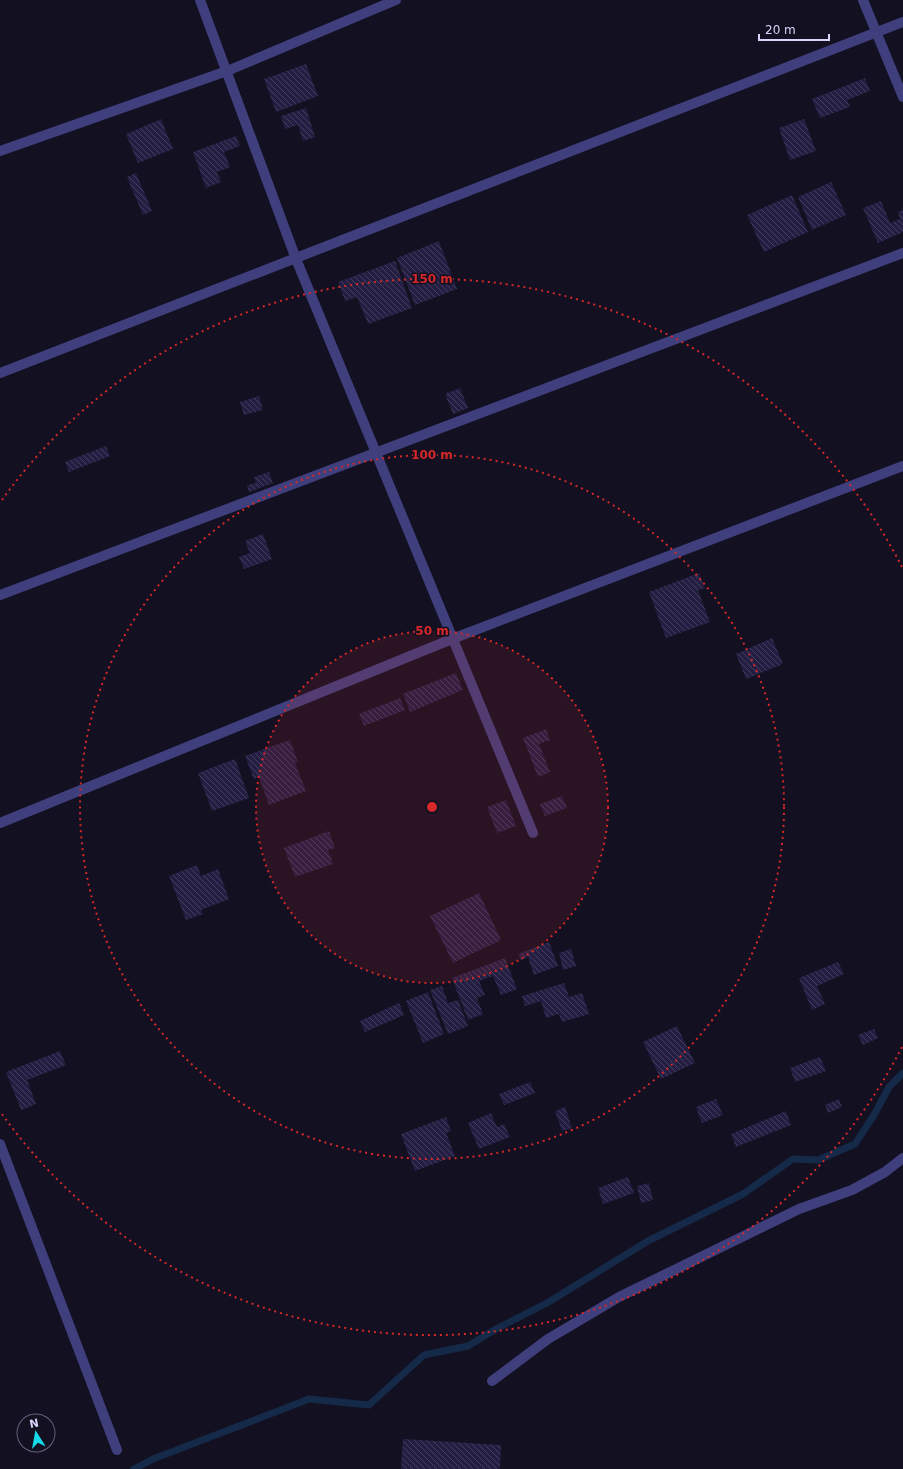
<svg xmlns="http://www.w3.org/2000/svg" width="903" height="1469" viewBox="0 0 903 1469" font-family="'DejaVu Sans',sans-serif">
	<defs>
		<pattern id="building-back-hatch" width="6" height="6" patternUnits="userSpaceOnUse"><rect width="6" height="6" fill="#241e42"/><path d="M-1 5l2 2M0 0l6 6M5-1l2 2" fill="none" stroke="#433e5e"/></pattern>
	</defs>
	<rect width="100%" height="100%" fill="#131022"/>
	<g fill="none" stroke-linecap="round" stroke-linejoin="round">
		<path stroke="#142a48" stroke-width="7" d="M134,1469L153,1459L309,1399L369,1405L424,1355L468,1346L496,1329L547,1303L648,1241L743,1194L793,1159L818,1160L855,1144L874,1115L889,1087L903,1073"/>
	</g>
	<g fill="url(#building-back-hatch)">
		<path d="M306,64L318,96L276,112L264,79Z"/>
		<path d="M865,78L870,91L847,100L850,107L820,118L812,99Z"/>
		<path d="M306,108L315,137L303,141L298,125L285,129L281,116Z"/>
		<path d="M161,119L173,149L138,163L126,134Z"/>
		<path d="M804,119L816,151L790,160L779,128Z"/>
		<path d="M236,136L240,146L224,152L230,167L217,172L221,182L206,188L193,152Z"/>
		<path d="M136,173L152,211L143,215L127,177Z"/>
		<path d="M831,182L846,215L812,230L798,197Z"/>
		<path d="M792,195L808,232L764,252L747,215Z"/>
		<path d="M881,201L890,223L900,219L898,212L903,210V232L878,243L863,208Z"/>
		<path d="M439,241L457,289L415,305L397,258Z"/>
		<path d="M395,261L412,308L368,324L357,297L345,301L338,282Z"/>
		<path d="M460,388L468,408L453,414L445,394Z"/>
		<path d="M259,396L263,410L244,415L240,402Z"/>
		<path d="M106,446L110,456L69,472L65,462Z"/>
		<path d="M269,472L273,483L249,492L247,485L256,483L254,477Z"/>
		<path d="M263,534L272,559L244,569L239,557L250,553L245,541Z"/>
		<path d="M699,573L705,588L698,590L710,622L666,638L649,592Z"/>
		<path d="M772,638L783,664L746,679L736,654Z"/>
		<path d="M456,673L463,690L410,712L403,694Z"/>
		<path d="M400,698L405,710L364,726L359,714Z"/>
		<path d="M546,729L550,740L539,744L550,772L538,777L523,738Z"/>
		<path d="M290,740L298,762L295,763L306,791L269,805L259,777L254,779L245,756Z"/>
		<path d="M235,759L249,798L212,811L198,773Z"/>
		<path d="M562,796L567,808L545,816L540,804Z"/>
		<path d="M506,800L516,826L497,833L487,807Z"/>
		<path d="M329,831L335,848L328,850L333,864L295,877L284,848Z"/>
		<path d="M197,865L201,876L218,869L229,899L201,910L203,914L186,920L169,876Z"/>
		<path d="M479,893L501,940L453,963L430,916Z"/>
		<path d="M549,942L558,966L534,975L528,957L521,960L518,954Z"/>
		<path d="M571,949L576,966L563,970L559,953Z"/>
		<path d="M505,958L517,989L501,995L493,976L479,981L485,995L477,998L483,1014L468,1020L452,978Z"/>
		<path d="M838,962L844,974L817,986L825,1004L812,1010L799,978Z"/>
		<path d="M564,983L569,997L582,993L589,1014L562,1022L559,1014L546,1018L541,1001L525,1006L522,996Z"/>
		<path d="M442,986L448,1003L458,1000L468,1026L448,1034L430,990Z"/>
		<path d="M428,992L444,1034L423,1043L406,1001Z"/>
		<path d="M399,1003L404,1015L365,1032L360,1021Z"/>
		<path d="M677,1026L695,1063L661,1079L643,1042Z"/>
		<path d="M874,1029L878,1038L863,1045L858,1035Z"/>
		<path d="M60,1051L66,1065L27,1080L36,1104L21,1110L6,1072Z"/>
		<path d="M820,1057L826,1071L795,1082L790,1068Z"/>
		<path d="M530,1082L535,1093L504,1105L499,1094Z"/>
		<path d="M716,1099L723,1115L702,1123L696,1107Z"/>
		<path d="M839,1099L842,1107L828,1113L825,1105Z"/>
		<path d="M565,1107L572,1128L562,1131L555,1111Z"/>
		<path d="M786,1111L791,1125L736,1147L731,1134Z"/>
		<path d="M491,1113L497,1127L504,1124L510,1137L479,1149L468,1123Z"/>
		<path d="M446,1117L451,1131L446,1133L455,1156L415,1171L401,1134Z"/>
		<path d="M628,1177L634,1193L603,1204L598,1188Z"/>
		<path d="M649,1183L653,1200L641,1203L637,1186Z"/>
		<path d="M403,1439L501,1445L500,1469H401Z"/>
	</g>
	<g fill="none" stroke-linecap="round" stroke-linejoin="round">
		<g stroke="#403f7d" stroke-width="10">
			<path d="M200,0L296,259L533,833"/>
			<path d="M863,0L903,97"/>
			<path d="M0,151L227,71L396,0"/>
			<path d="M0,373L903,22"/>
			<path d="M0,595L903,253"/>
			<path d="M0,823L452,639L903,466"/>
			<path d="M0,1144L117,1450"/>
			<path d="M492,1381L548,1339L619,1297L799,1209L852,1190L885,1172L903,1158"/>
		</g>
	</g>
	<circle cx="432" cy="807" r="176" fill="#d62828" fill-opacity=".12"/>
	<g fill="none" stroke="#d62828" stroke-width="2" stroke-dasharray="2 4">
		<circle cx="432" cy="807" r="176"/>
		<circle cx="432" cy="807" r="352"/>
		<path d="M902 1047A528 528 0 0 1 2 1114M2 500A528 528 0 0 1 902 567"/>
	</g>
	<circle cx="432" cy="807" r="6" fill="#d62828" stroke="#131022" stroke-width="2"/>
	<g font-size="12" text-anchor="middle" font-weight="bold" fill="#d62828" stroke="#131022" stroke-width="3" stroke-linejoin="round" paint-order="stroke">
		<text x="432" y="283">150 m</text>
		<text x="432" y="459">100 m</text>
		<text x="432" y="635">50 m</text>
	</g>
	<g transform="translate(36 1433) rotate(349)"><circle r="19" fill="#131022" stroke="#625f79"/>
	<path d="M0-3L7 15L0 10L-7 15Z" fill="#14d9e8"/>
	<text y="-6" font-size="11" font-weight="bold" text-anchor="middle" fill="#d8d5fb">N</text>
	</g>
	<path d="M759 34v6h70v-6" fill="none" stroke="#d8d5fb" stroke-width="2"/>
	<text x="765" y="34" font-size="12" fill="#d8d5fb" stroke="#131022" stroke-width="3" paint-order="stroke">20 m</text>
</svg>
